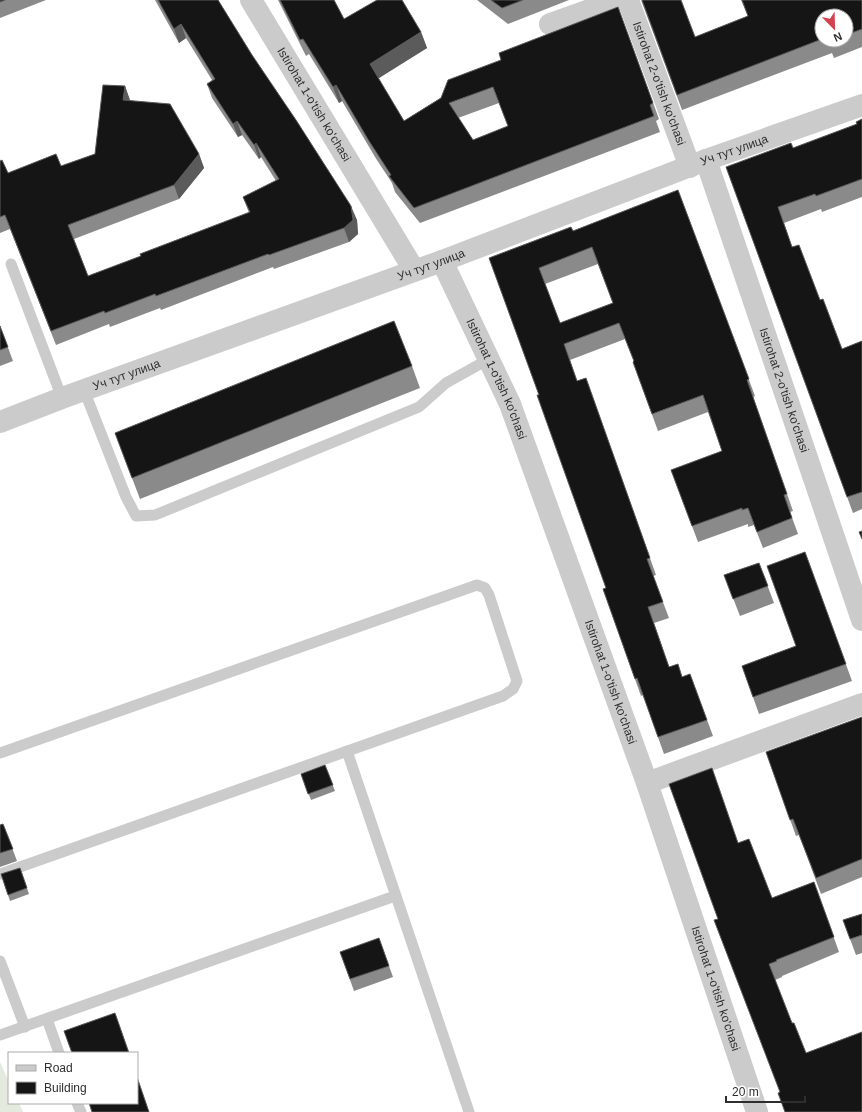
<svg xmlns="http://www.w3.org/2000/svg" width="862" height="1112" viewBox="0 0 862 1112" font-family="Helvetica,sans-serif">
	<rect width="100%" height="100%" fill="#fff"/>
	<path fill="#e4eadd" d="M0,1062L9,1082V1103H19L23,1112H0Z"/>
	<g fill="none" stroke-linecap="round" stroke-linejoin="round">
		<g stroke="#cbcbcb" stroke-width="11">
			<path d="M11,264L62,398"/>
			<path d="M84,390L126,497L136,516L155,515L419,407L446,383L489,359"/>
			<path d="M347,751L469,1112"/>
			<path d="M0,753L477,585L485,588L489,595L517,681L513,689L503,696L0,874"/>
			<path d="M0,961L25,1027"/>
			<path d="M47,1019L59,1053"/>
			<path d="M0,1035L395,896"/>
			<path d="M77,1103L81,1112"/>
		</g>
		<g stroke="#cbcbcb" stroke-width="22">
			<path id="s1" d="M251,0L414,270"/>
			<path id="s2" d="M628,0L690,167"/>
			<path d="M550,24L618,0"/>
			<path id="s3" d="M706,160L862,620"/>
			<path id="s4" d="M442,261L510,404L647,783L757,1112"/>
			<path id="s5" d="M0,422L62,398L442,261L706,160L862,105"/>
			<path d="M647,783L862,704"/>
		</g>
	</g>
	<g fill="#8a8a8a" fill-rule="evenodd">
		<path d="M0,0H46L0,18Z"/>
		<path d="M155,0H218L252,55L357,220L358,234L349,242L274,269L273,267L161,310L160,308L110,327L109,324L56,345L10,229L0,233V161L8,173L61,166L95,154L125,86L130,101L199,154L204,168L179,199L74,239L88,276L141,256L249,213L243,197L276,181L261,157L259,159L242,135L238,137L212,98L207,84L212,80L186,38L179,43Z"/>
		<path d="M278,0H334L344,19L421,32L427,48L378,78L404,121L501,60L618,7L659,119L656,121L660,132L420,223L395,192L392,183L375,157L342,101L339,103L309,54L306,56ZM499,103L508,126L473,140L458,118Z"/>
		<path d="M477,0H569L508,24Z"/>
		<path d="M641,0L695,37L748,16L741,0H862V47L834,58L832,53L682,110ZM822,16H846V40H822Z"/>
		<path d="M862,119V197L822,212L821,209L784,223L792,247L820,300L842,349L862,341V509L853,513L726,167L793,148L857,124Z"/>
		<path d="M678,190L755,396L753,397L793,511L790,512L798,534L763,548L754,525L748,527V524L698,542L671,470L722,451L708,412L658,431L633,362H634L625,339L570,360L577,381L586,378L656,575L653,576L669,618L654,623L669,667L682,677L690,674L713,736L664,754L643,695L641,696L603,589L606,588L539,395L489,258L573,231ZM598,264L613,303L560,323L545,284Z"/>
		<path d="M0,326L13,361L0,366Z"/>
		<path d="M412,366L420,388L140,499L115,433Z"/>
		<path d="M805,552L852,681L759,714L742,666L796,646Z"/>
		<path d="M759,563L774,603L740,616L724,575Z"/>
		<path d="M862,717V877L821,894L799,835L796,836L766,752Z"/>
		<path d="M325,765L335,791L311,800L301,774Z"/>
		<path d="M3,824L17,861L0,867V825Z"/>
		<path d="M739,843L772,898L814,882L839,952L782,976V977L775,980L780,1092L718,919Z"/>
		<path d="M20,868L29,894L10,901L1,874Z"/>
		<path d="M862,914V953L856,955L843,920Z"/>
		<path d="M379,938L393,977L354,991L340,952Z"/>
	</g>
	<g fill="#5b5b5b">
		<path d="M181,24L186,38L179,43L174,29Z"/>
		<path d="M421,32L427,48L376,80L370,64Z"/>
		<path d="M336,85L342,101L339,103L333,87Z"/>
		<path d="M125,86L130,100L128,114L123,100Z"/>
		<path d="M237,121L242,135L238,137L233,124Z"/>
		<path d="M256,143L261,157L259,159L254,145Z"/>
		<path d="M199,154L204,168L179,199L174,185Z"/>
		<path d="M351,206L357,220L358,234L349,242L344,228Z"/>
	</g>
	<g fill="#151515" stroke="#5b5b5b" fill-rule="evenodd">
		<path d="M0,0H5L0,2Z"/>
		<path d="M158,0H218L252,55L296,120L351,206L353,220L344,228L269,255L268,254L156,296L155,294L105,313L104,311L51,331L5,215L0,217V161L2,160L8,173L56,154L61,166L95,154L103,85L125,86L123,100L170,104L199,154L174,185L68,225L88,276L141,256L140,254L250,212L243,197L279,179L256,143L254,145L237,121L233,124L207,84L215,79L181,24L174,29Z"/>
		<path d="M280,0H334L344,19L377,0H402L421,32L370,64L404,121L441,98L448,80L501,60L499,53L618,7L653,103L650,105L654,116L414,208L389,176L391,175L369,141L336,85L333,87L303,39L300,40ZM493,87L508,126L473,140L449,103Z"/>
		<path d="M491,0H523L502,8Z"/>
		<path d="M642,0H681L695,37L748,16L742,0H862V29L846,35V16H822V39L677,95Z"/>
		<path d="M862,119V179L816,196L815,194L778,207L792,247L799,245L820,300L823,299L842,349L862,341V492L847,497L726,167L791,143L793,148L857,124L856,122Z"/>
		<path d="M678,190L749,379L747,380L787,494L784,495L792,518L757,532L748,508L742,510V508L692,526L671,470L722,451L703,395L652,414L633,362L634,361L619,323L564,344L577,381L586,378L650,558L647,559L663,602L648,607L669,667L678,664L682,677L690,674L707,720L658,737L637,678L635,679L603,589L606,588L537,395H539L489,258L571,227L573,231ZM592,247L613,303L560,323L539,268Z"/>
		<path d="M394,321L412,366L132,478L115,433Z"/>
		<path d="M0,326L8,347L0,350Z"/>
		<path d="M862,531V539L859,532Z"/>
		<path d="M805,552L846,664L753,697L742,666L796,646L767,566Z"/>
		<path d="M759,563L768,586L733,599L724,575Z"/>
		<path d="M862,717V859L816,878L793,819L790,820L766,752Z"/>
		<path d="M325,765L333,785L308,794L301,774Z"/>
		<path d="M712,768L738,843L749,839L772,898L814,882L834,937L776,960L777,961L769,964L792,1023H794L806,1053L862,1032V1112H785L778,1093L780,1092L714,920L718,919L669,784Z"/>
		<path d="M3,824L13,849L0,853V825Z"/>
		<path d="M20,868L27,888L8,895L1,874Z"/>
		<path d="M862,914V935L850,939L843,920Z"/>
		<path d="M379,938L389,966L350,979L340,952Z"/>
		<path d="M115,1013L129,1053H72L64,1031Z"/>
		<path d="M137,1077L149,1112H92L89,1103H137Z"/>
	</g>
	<g text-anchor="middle" stroke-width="4" stroke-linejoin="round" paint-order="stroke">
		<g font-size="12" fill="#2e2e2e" stroke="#fff">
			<text dy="4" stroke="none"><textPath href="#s2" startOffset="89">Istirohat 2-o'tish ko'chasi</textPath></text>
			<text dy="4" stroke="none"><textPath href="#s1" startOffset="122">Istirohat 1-o'tish ko'chasi</textPath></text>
			<text dy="4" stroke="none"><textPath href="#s5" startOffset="783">Уч тут улица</textPath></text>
			<text dy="4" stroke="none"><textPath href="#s5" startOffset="459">Уч тут улица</textPath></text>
			<text dy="4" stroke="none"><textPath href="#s5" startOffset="135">Уч тут улица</textPath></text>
			<text dy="4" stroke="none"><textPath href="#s4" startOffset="130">Istirohat 1-o'tish ko'chasi</textPath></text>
			<text dy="4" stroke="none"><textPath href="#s3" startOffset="243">Istirohat 2-o'tish ko'chasi</textPath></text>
			<text dy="4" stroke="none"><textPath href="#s4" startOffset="454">Istirohat 1-o'tish ko'chasi</textPath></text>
			<text dy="4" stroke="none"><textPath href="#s4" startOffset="778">Istirohat 1-o'tish ko'chasi</textPath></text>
		</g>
	</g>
	<rect x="8" y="1052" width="130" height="52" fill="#ffffff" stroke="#ababab"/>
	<rect x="16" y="1065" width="20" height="6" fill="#cbcbcb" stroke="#ababab"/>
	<text x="44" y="1072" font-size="12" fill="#2e2e2e">Road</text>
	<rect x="16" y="1082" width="20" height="12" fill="#151515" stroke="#ababab"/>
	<text x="44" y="1092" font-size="12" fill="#2e2e2e">Building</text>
	<g transform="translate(834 28) rotate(157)"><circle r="19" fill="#ffffff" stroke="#ababab"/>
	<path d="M0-3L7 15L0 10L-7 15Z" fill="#d44150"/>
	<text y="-6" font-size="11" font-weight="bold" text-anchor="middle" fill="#2e2e2e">N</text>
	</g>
	<path d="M726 1096v6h79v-6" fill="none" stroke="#2e2e2e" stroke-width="2"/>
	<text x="732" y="1096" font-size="12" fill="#2e2e2e" stroke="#ffffff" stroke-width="3" paint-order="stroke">20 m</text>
</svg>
